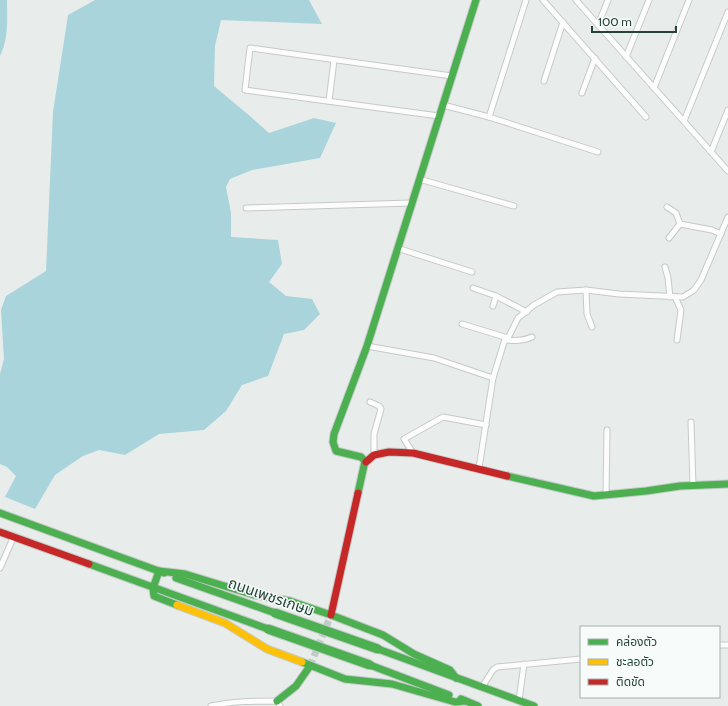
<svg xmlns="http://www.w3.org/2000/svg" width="728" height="706" viewBox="0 0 728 706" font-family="Cabin,'Noto Sans Thai',sans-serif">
	<rect width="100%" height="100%" fill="#e8edeb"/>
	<g fill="#a9d4db">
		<path d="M0,0H7C7,19 9,38 0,56Z"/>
		<path d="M95,0H309L322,24L221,20L215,46L214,86L251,117L269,133L314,118L336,123L320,158L252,170L230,179L226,187L231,213V237L278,240L282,264L269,282L286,296L312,299L320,314L304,330L284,334L268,376L242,385L226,411L204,430L159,434L125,455L99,450L83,456L74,462L55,475L35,509L5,497L16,476L7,467L0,464V374L4,359L1,310L6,296L46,271L53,112L68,15Z"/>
	</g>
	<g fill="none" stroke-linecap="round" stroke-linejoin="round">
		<path stroke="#c1cbc8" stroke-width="7" stroke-dasharray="7 3.5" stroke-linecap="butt" d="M310,666L331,615"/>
		<g stroke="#c5cac8" stroke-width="7">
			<g id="street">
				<path d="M543,0L646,117"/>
				<path d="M576,0L728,171"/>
				<path d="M598,25L608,0"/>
				<path d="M626,57L649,0"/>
				<path d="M544,81L563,22"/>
				<path d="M654,88L689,0"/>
				<path d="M582,93L595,58"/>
				<path d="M329,101L334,60"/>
				<path d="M443,105L489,117L598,152"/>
				<path d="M439,116L245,90L250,48L452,76"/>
				<path d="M489,117L526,0"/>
				<path d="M684,121L728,12"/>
				<path d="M711,152L728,110"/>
				<path d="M419,179L514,206"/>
				<path d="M667,207L676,213L680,224"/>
				<path d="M246,208L411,203"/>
				<path d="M669,238L680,224L712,230L721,234"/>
				<path d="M397,248L472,272"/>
				<path d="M665,267L668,278L670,297"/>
				<path d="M473,288L496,296L527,312"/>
				<path d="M586,290L587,314L592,327"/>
				<path d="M675,297L681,310L677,340"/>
				<path d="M493,306L496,296"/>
				<path d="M462,324L508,338"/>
				<path d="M506,340C516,341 523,341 532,337"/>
				<path d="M367,346L434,358L493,378"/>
				<path d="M370,402L379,406L381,409L374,434V455"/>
				<path d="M691,422L693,486"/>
				<path d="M413,453L404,439L443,417L486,425"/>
				<path d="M479,468L493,378L505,339L508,338L518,318L534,305L557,292L586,290L619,294L683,297L694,290L701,280L728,217"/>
				<path d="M606,495L607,430"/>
				<path d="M0,568L14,536"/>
				<path d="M719,645H728"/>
				<path d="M482,687L493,670L497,667L581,659"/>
				<path d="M519,700L524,664"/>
				<path d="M211,706C232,701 255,701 277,701L280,706"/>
			</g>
		</g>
		<g stroke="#c3cbc8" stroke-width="9">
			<g id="fast">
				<path d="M507,476L594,496L646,491L680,486L728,484"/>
				<path d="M358,493L365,461L361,457L336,451L333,442L334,434L367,346L476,0"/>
				<path d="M0,513L164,573"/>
				<path d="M89,564L268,629"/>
				<path d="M176,578L275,613"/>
				<path d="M177,605L154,596L153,588L159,571L185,574L254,595L290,601L331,615L383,635L414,654L450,670L456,678"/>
				<path d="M378,649L534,706"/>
				<path d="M302,662L345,679L392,684L455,702L465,701"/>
				<path d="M370,665L449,695"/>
				<path d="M461,699L478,706"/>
				<path d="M277,701L296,686L310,666"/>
			</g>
		</g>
		<g stroke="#c3cbc8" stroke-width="9">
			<path id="slow" d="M177,605L225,623L267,649L302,662"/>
		</g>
		<g stroke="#c3cbc8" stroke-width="9">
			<g id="jam">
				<path d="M366,462L374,455L389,452L413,453L507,476"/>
				<path d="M0,532L89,564"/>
				<path d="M331,615L358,493"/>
			</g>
		</g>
		<use href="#street" stroke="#fcfcfc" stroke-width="5"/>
		<use href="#fast" stroke="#4caf50" stroke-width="7"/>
		<use href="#slow" stroke="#ffc107" stroke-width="7"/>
		<use href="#jam" stroke="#c62828" stroke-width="7"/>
		<g stroke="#c3ccc9" stroke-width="11" stroke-linecap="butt">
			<g id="fast-bridge">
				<path d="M275,613L378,649"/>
				<path d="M268,629L370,665"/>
			</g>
		</g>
		<use href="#fast-bridge" stroke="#4caf50" stroke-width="9"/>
	</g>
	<g text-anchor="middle" stroke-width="3" stroke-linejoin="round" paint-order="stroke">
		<g font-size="15" fill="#24423a" stroke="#f7fbf9">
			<text transform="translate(271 597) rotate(19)" y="5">ถนนเพชรเกษม</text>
		</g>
	</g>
	<rect x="580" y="626" width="140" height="72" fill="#f7fbf9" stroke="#a3b1ad"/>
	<rect x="588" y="639" width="20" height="6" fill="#4caf50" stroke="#a3b1ad"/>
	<text x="616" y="646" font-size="12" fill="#24423a">คล่องตัว</text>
	<rect x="588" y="659" width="20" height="6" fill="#ffc107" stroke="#a3b1ad"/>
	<text x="616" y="666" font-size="12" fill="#24423a">ชะลอตัว</text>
	<rect x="588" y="679" width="20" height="6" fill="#c62828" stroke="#a3b1ad"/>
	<text x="616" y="686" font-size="12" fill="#24423a">ติดขัด</text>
	<path d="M592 26v6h84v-6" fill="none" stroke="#24423a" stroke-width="2"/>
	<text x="598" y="26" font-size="12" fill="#24423a" stroke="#f7fbf9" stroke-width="3" paint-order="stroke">100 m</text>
</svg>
